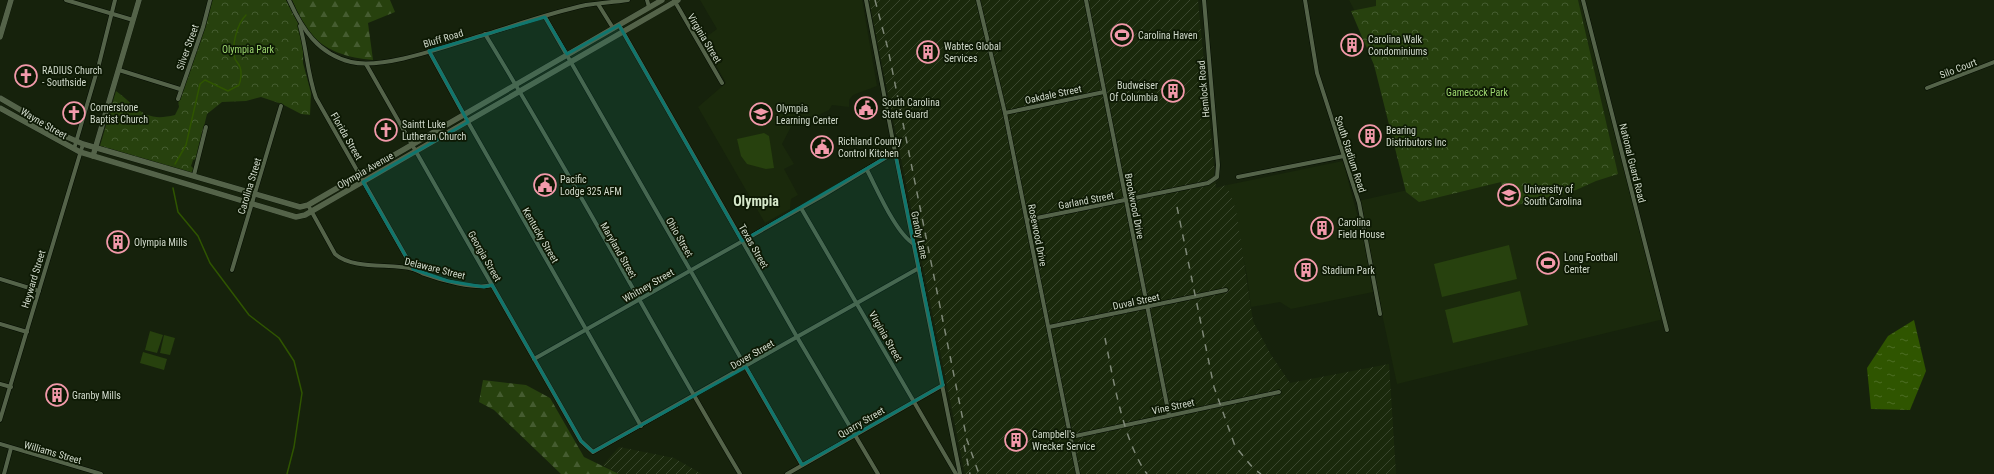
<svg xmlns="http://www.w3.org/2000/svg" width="1994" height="474" viewBox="0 0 1994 474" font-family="'Roboto Condensed',sans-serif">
	<defs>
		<pattern id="industrial-furrows" width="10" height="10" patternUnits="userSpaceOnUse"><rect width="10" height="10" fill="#1a290c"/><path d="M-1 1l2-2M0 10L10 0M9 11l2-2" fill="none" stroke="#3a472e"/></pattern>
		<pattern id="forest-firs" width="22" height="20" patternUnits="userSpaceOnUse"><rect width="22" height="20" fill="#27410e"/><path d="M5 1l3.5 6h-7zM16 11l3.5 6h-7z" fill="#455c30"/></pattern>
		<pattern id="park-crowns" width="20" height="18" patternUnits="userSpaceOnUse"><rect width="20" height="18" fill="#27410e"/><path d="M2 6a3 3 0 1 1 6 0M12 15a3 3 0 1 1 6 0" fill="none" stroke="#455c30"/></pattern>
		<pattern id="water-ripples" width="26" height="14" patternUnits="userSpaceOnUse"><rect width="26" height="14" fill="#2f5500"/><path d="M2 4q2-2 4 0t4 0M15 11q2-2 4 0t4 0" fill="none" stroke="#4c6d24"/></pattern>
	</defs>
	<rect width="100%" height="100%" fill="#16220c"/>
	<g fill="#1a290c">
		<path d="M700,0H862L877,86L853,95L849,100V107L832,105L829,110L804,122L799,119L794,121L782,144L794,164L784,169L798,195L791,199L790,209L765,223L698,107L726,83L702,40L717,29Z"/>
		<path d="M1349,0H1584L1664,319L1397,384L1358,201L1412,189L1365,31Z"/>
		<path d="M1343,161L1364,241L1373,292L1291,309L1280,302L1251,307L1247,275L1227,185Z"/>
	</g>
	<g fill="url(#industrial-furrows)">
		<path d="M869,0H1198L1216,188L1227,185L1236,210L1253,321L1271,355L1290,383L1389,364L1396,474H965Z"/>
		<path d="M619,447L674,458L702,474H619L603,465Z"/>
	</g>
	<g fill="#27410e">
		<path d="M764,133L769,136L774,168L766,169L747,164L741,156L737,139Z"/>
		<path d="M1509,245L1517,279L1442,297L1434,264Z"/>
		<path d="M1520,291L1528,325L1453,343L1445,310Z"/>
		<path d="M150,331L163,335L157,353L145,350Z"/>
		<path d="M164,335L175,338L170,355L160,353Z"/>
		<path d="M143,352L167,359L164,370L140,363Z"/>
	</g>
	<g fill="url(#forest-firs)">
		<path d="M292,0H390L395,12L368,23L373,60C349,58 323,51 307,30C301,22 297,10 292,0Z"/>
		<path d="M483,380L526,385L550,398L584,457L619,474H561L494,410L479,402Z"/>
	</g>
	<g fill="url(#park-crowns)">
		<path d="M210,0H286L298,23L303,41V63L311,93L310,115L301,114L282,104L261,97L246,101L222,102L207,114L196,159L193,160L191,166L194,169L193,173L100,146L116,91C138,107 143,123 175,115L179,107L178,99L201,32Z"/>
		<path d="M1376,0H1578L1618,174L1596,181L1576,190L1506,208L1501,182L1419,202L1406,192L1374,65L1351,11L1376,6Z"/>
	</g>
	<path fill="url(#water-ripples)" d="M1914,320L1926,371L1910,410L1871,409L1867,368L1888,336Z"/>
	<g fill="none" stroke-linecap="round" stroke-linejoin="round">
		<g stroke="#2f5500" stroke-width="1.5">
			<path d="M175,164L186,145L200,84L205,80L228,91L239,85C241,80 242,72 240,67C239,64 236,61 235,59C231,46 237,24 246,15"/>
			<path d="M173,188L178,212L198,236L210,263L249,315L279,338L294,361L302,393L294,447L287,474"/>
		</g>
		<g stroke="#030b00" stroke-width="5">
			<g id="street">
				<path d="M66,0L133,20"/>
				<path d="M289,0C302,29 318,54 351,62C385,70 452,44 487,34C519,24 553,12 586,5C600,3 614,2 628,0"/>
				<path d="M647,0L649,7"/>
				<path d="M674,0L722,83"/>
				<path d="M866,0L895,152L960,474"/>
				<path d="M978,0L1005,113L1078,474"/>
				<path d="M1086,0L1169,415"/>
				<path d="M1305,0L1317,73L1359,203L1380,314"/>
				<path d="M1583,0L1667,330"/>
				<path d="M598,4L613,28"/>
				<path d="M545,17L802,465"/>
				<path d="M619,25L797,337L878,474"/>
				<path d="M300,26C307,50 307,73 316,98L413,269"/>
				<path d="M485,34C574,179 653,328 740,474"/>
				<path d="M429,51L468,122L641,426"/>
				<path d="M366,64L581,441L593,452L919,268"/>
				<path d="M119,70L180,89"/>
				<path d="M1927,88L1994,62"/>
				<path d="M178,99L203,27L210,0"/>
				<path d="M1005,113L1104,92"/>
				<path d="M74,149L99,64L115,0"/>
				<path d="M867,170C877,189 896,234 914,244"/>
				<path d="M194,175L206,127"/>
				<path d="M1238,177L1344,156"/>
				<path d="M308,205L335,254C353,270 391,263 413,269C417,270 420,272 424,274C440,280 476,290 492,285"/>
				<path d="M801,208L956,474"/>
				<path d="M1027,220L1208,183L1217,177L1218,165L1204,0"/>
				<path d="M232,270L281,106"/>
				<path d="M0,279L39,291"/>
				<path d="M0,324L27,332"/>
				<path d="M1049,327L1226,290"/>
				<path d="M534,359L824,195L895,152"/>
				<path d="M0,384L11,387"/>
				<path d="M0,420L83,144"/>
				<path d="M1071,437L1279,392"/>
				<path d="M0,444L101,474"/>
				<path d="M4,474L11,448"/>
				<path d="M787,474L943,385"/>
			</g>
		</g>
		<g stroke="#030b00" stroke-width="6">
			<g id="secondary">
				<path d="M0,37L11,0"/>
				<path d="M0,98L67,137L83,144L300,207L308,205L662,0"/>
				<path d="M0,108L80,152L296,217L305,215L678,0"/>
				<path d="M93,156L139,0"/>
			</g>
		</g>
		<use href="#street" stroke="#546349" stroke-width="4"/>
		<use href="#secondary" stroke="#546349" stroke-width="5.5"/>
		<g stroke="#7f8978" stroke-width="1.5" stroke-dasharray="7 7" stroke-linecap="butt">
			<path d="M875,0L888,49L967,440L979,474"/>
			<path d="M1177,207L1214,387L1235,446L1253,468L1261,474"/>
			<path d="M1105,338C1113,378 1123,441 1147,474"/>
			<path d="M964,445L970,474"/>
		</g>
	</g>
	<path fill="#0f766e" fill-opacity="0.2" stroke="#0f766e" stroke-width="3" stroke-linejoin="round" d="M545,17L567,54L619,25L742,241L895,152L943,385L802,465L746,367L593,452L581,441L492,285L484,287L448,281L413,269L363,182L468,122L429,51Z"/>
	<defs>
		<g id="stadium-ring" transform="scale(1.15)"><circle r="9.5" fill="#0d1904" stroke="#f39aab" stroke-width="1.5"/><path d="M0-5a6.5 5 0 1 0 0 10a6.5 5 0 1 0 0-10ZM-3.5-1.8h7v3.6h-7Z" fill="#f39aab"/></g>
		<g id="building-ring" transform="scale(1.15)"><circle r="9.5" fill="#0d1904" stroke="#f39aab" stroke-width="1.5"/><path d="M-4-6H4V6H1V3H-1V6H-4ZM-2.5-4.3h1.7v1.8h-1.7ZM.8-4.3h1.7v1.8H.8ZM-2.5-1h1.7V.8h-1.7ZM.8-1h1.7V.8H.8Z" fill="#f39aab"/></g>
		<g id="church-ring" transform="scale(1.15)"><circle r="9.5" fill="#0d1904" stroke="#f39aab" stroke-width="1.5"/><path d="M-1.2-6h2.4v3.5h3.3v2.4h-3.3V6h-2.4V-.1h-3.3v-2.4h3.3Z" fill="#f39aab"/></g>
		<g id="civic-ring" transform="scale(1.15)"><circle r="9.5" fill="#0d1904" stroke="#f39aab" stroke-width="1.5"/><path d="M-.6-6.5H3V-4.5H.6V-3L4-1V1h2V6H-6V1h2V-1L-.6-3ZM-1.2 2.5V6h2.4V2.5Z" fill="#f39aab"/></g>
		<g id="school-ring" transform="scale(1.15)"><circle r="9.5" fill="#0d1904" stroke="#f39aab" stroke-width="1.5"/><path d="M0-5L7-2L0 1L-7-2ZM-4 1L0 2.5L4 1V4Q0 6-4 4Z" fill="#f39aab"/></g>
		<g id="university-ring" transform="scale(1.15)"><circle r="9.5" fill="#0d1904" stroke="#f39aab" stroke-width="1.5"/><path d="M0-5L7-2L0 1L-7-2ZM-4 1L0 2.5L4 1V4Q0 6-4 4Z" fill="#f39aab"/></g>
	</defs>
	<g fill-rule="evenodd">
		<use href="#stadium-ring" x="1122" y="35"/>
		<use href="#building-ring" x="1352" y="45"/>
		<use href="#building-ring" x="928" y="52"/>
		<use href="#church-ring" x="26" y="76"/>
		<use href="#building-ring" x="1173" y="91"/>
		<use href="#civic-ring" x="866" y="108"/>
		<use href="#church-ring" x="74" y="113"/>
		<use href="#school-ring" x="761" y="114"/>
		<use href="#church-ring" x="386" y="130"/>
		<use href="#building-ring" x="1370" y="136"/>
		<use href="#civic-ring" x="822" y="147"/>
		<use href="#civic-ring" x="545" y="185"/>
		<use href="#university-ring" x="1509" y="195"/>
		<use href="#building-ring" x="1322" y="228"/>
		<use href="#building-ring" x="118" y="242"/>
		<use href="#stadium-ring" x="1548" y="263"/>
		<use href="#building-ring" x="1306" y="270"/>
		<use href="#building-ring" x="57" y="395"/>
		<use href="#building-ring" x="1016" y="440"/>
	</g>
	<g text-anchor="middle" stroke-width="3.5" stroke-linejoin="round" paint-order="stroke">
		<g font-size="10" fill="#d1dacc" stroke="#0d1904" text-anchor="start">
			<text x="1138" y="39">Carolina Haven</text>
			<text x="1368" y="43">Carolina Walk<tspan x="1368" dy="12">Condominiums</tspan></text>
			<text x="944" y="50">Wabtec Global<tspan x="944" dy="12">Services</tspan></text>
			<text x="42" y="74">RADIUS Church<tspan x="42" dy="12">- Southside</tspan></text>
			<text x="1158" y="89" text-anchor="end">Budweiser<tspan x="1158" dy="12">Of Columbia</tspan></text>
			<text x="882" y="106">South Carolina<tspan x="882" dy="12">State Guard</tspan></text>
			<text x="90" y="111">Cornerstone<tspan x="90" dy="12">Baptist Church</tspan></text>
			<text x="776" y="112">Olympia<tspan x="776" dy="12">Learning Center</tspan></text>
			<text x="402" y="128">Saintt Luke<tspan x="402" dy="12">Lutheran Church</tspan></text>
			<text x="1386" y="134">Bearing<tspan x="1386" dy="12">Distributors Inc</tspan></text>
			<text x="838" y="145">Richland County<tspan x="838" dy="12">Control Kitchen</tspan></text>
			<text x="560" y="183">Pacific<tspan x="560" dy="12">Lodge 325 AFM</tspan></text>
			<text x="1524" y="193">University of<tspan x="1524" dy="12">South Carolina</tspan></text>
			<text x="1338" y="226">Carolina<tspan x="1338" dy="12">Field House</tspan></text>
			<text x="134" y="246">Olympia Mills</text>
			<text x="1564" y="261">Long Football<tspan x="1564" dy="12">Center</tspan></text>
			<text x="1322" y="274">Stadium Park</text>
			<text x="72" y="399">Granby Mills</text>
			<text x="1032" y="438">Campbell's<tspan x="1032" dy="12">Wrecker Service</tspan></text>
		</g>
		<g font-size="10" fill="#d1dacc" stroke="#0d1904">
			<text transform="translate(443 38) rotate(-17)" y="4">Bluff Road</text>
			<text transform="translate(705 38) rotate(59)" y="4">Virginia Street</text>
			<text transform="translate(187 47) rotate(-70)" y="4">Silver Street</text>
			<text transform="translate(1958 68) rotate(-21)" y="4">Silo Court</text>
			<text transform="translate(1203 89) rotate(-95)" y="4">Hemlock Road</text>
			<text transform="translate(1053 94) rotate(-12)" y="4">Oakdale Street</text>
			<text transform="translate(44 123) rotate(30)" y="4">Wayne Street</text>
			<text transform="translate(347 136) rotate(60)" y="4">Florida Street</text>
			<text transform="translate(1351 154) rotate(72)" y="4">South Stadium Road</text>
			<text transform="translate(1633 163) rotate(76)" y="4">National Guard Road</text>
			<text transform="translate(365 170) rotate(-30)" y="4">Olympia Avenue</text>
			<text transform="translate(249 186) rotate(-73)" y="4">Carolina Street</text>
			<text transform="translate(1086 200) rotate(-11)" y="4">Garland Street</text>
			<text transform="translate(1135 206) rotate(79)" y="4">Brookwood Drive</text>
			<text transform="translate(541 235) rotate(60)" y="4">Kentucky Street</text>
			<text transform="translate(920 235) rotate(78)" y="4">Granby Lane</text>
			<text transform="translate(1038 235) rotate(79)" y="4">Rosewood Drive</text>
			<text transform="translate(680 237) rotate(60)" y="4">Ohio Street</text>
			<text transform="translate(754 246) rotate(60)" y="4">Texas Street</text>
			<text transform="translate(619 250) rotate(60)" y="4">Maryland Street</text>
			<text transform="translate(485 256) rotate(60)" y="4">Georgia Street</text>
			<text transform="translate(435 268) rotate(14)" y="4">Delaware Street</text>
			<text transform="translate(33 279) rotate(-73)" y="4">Heyward Street</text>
			<text transform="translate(648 285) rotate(-30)" y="4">Whitney Street</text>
			<text transform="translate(1136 301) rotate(-12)" y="4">Duval Street</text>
			<text transform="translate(886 336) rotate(60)" y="4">Virginia Street</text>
			<text transform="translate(752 354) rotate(-30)" y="4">Dover Street</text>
			<text transform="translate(1173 406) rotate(-12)" y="4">Vine Street</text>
			<text transform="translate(861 422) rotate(-30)" y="4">Quarry Street</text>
			<text transform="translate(53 452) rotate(16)" y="4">Williams Street</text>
		</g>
		<g font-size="10" fill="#9ed770" stroke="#0d1904">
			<text x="248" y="53">Olympia Park</text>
			<text x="1477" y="96">Gamecock Park</text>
		</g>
		<g font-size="14" font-weight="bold" fill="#d5e7ca" stroke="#0d1904">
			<text x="756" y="206">Olympia</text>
		</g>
	</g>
</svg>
